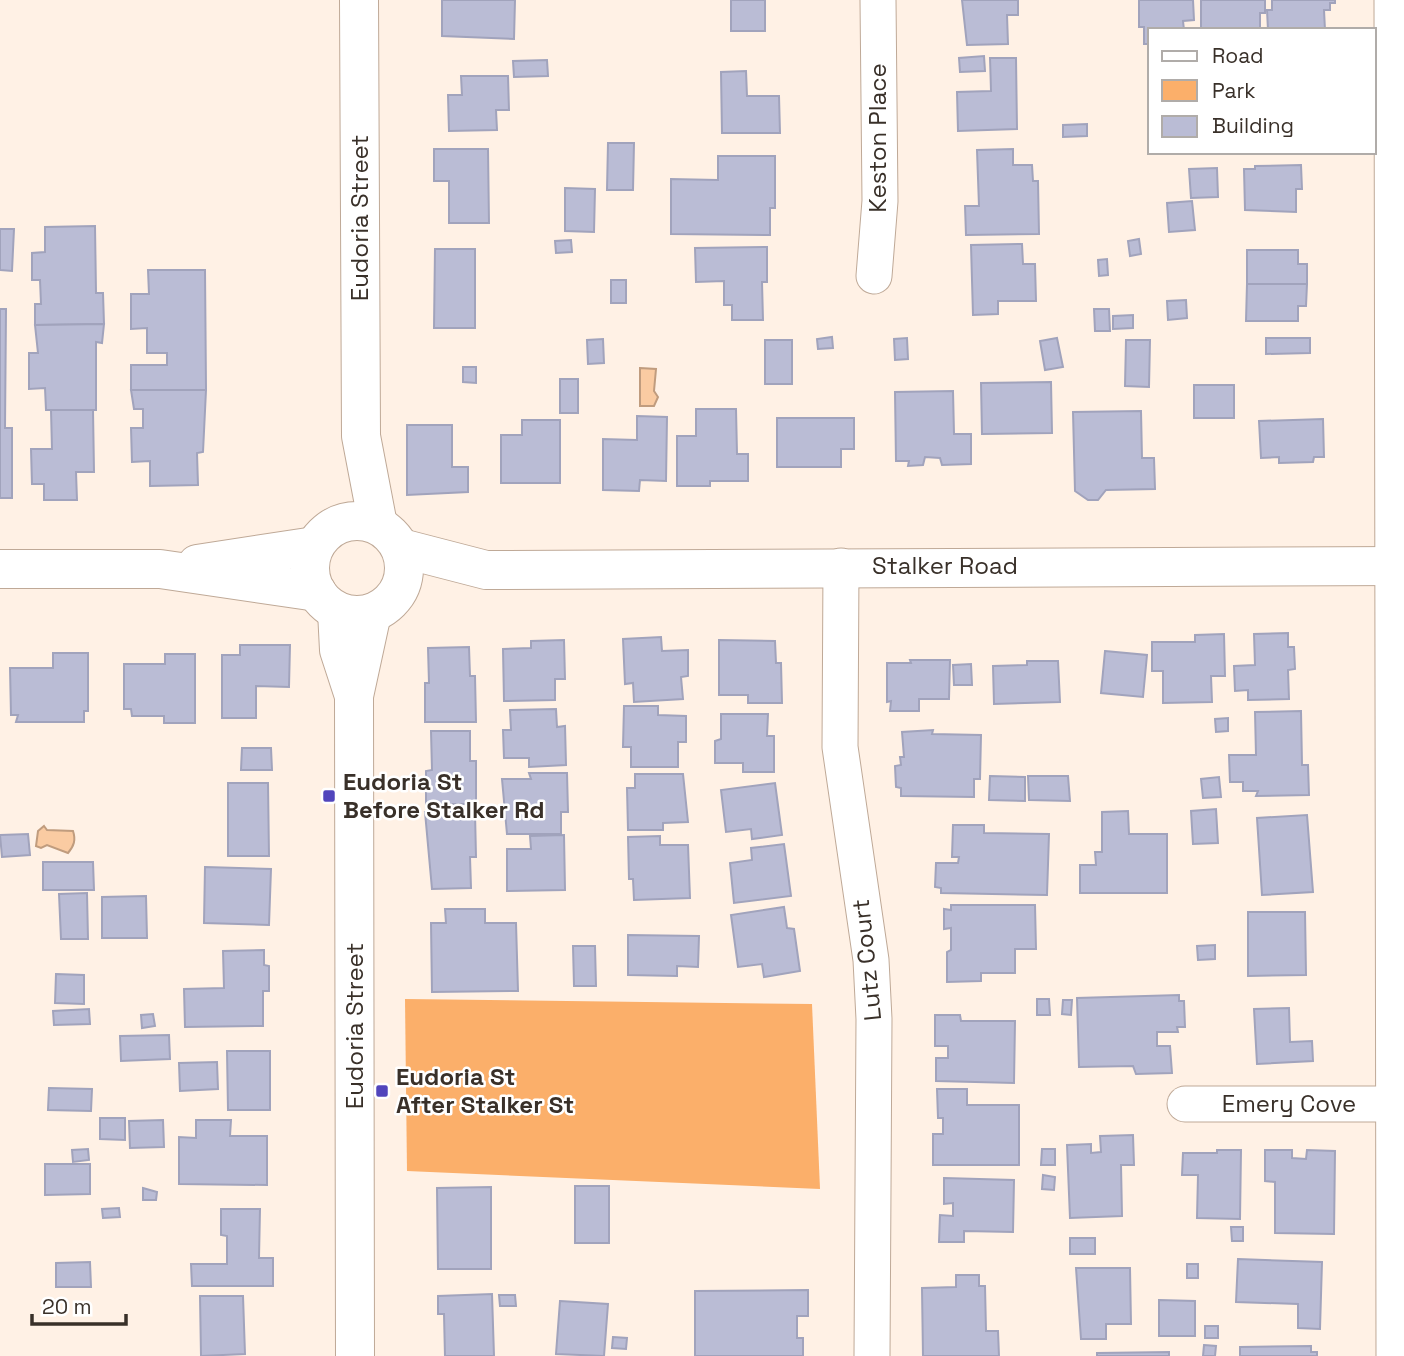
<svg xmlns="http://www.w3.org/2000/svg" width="1404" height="1356" viewBox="0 0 1404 1356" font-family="'Space Grotesk',sans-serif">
	<rect width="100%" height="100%" fill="#fff1e5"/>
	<path fill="#fbaf6a" d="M405,999L812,1004L820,1189L407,1171Z"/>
	<g fill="#facba2" stroke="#c09c7e" stroke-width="2">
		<path d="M640,368L656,369L654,391L658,397L654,406H640Z"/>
		<path d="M44,826L47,830L73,831C76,840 74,846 68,853L47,845L41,848L36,846L38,831Z"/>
	</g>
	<g fill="#babcd5" stroke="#a1a3bc" stroke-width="2">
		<path d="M442,0H515L514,39L442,36Z"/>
		<rect x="731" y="0" width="34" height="31"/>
		<path d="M962,0H1018V15H1007L1008,44L967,45Z"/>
		<path d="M1139,0H1193L1194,20L1183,21L1184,30H1150V44H1144V27H1139Z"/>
		<path d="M1201,0H1265V13H1260V30H1201Z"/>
		<path d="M1272,0H1335V3H1330V10H1324L1325,30H1268L1267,10H1272Z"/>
		<path d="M984,56L985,71L960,72L959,58Z"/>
		<path d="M990,58H1016L1017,129L958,131L957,92L991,91Z"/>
		<path d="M547,60L548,76L514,77L513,61Z"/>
		<path d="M746,71L747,96H779L780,133H722L721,72Z"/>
		<path d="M461,76H508L509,110H496L497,130L449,131L448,95H462Z"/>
		<path d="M1087,124V136L1063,137V125Z"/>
		<path d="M608,143H634L633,190H607Z"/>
		<path d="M434,149H488L489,223H449V181H434Z"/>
		<path d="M1013,149V165H1032L1033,181H1038L1039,234L966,235L965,206H979L977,150Z"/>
		<path d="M718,156H775V208H770V235L671,234V179L718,180Z"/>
		<path d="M1301,165L1302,189H1296V212L1245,210L1244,169H1255V166Z"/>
		<path d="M1217,168L1218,197L1191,198L1189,169Z"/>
		<path d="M565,188L595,189L594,232L565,231Z"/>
		<path d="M1192,201L1195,230L1169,232L1167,203Z"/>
		<path d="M95,226L96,293H103L104,324L35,325V304H41L40,280H32V253L45,252V227Z"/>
		<path d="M0,229H14L12,271L0,270Z"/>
		<path d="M1139,239L1141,254L1130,256L1128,241Z"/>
		<path d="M571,240L572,252L556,253L555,241Z"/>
		<path d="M1022,244L1023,264H1035L1036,301H998V314L973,315L971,245Z"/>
		<path d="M767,247V282H762L763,320H732V305H724V281L696,282L695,248Z"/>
		<path d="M435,249H475V328H434Z"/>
		<path d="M1247,250H1298V264H1307V284H1247Z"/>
		<path d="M1107,259L1108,275L1099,276L1098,260Z"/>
		<path d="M148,270H205L206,390H131V365H167V353H147V328L131,329V294H149Z"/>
		<rect x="611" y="280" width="15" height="23"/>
		<path d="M1247,284H1307L1306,306H1298V321H1246Z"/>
		<path d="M1186,300L1187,318L1168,320L1167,301Z"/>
		<path d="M0,309H6L5,428H12V498H0Z"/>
		<path d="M1094,309H1109L1110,331H1095Z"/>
		<path d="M1133,315V328L1113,329V316Z"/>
		<path d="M104,324L102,343L96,342V410H46L45,388L29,389V353H38L35,325Z"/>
		<path d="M832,337L833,348L818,349L817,339Z"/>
		<path d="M907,338L908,359L895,360L894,339Z"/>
		<path d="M1057,338L1063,367L1045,370L1040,341Z"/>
		<path d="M1266,338H1310V353L1266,354Z"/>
		<path d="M603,339L604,363L588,364L587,340Z"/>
		<rect x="765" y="340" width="27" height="44"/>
		<path d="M1126,340H1150L1149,387L1125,386Z"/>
		<path d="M463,367H476V383L463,382Z"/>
		<rect x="560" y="379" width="18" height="34"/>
		<path d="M1051,382L1052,433L982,434L981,383Z"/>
		<rect x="1194" y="385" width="40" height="33"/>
		<path d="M131,390H206L203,452L197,453L198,485L150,486V461L132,462L131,428H143V409H134Z"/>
		<path d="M953,391L954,434H971V464L942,465L940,458L925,457L923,465L908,466L909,461H896L895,392Z"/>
		<path d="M696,409H736L737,454H748V481H710V486H677V436H696Z"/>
		<path d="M51,410H93L94,472H76L77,500H44V484H32L31,449H52Z"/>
		<path d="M1141,411L1142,458H1154L1155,489L1106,490L1098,500H1088L1075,491L1073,412Z"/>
		<path d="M637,416L667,417L666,481L640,480L639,491L603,490V439L637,440Z"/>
		<path d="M777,418H854V449H841V467H777Z"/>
		<path d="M1323,419L1324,457H1314L1313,462L1279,463V457L1261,458L1259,421Z"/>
		<path d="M522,420H560V483H501V435H522Z"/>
		<path d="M407,425H452V467H468V492L407,495Z"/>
		<path d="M1288,633V647H1294L1295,669L1288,670L1289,699L1248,700V690L1235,691L1234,666L1255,665L1254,634Z"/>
		<path d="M1224,634L1225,676H1211L1212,702L1163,703V671H1152V642H1195V635Z"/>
		<path d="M661,637L662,651L688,650V676L681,677L683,699L634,702L633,683L625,684L623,639Z"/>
		<path d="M564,640L565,679H555V700L504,701L503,649L531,648V641Z"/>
		<path d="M719,640L775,641L776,663H781L782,703H748V695H719Z"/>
		<path d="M240,645H290L289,687L256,686V718H222V655H240Z"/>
		<path d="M469,647L470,676H475L476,722H425V683H429L428,648Z"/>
		<path d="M1105,651L1147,655L1143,697L1101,693Z"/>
		<path d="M53,653H88V711H84V722H16L18,715H11L10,668H53Z"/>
		<path d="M165,654H195V723H164V716H132L131,709H124V664H165Z"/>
		<path d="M910,660H950L949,699H919V711H890L891,701L887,702V663H911Z"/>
		<path d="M1027,661H1058L1060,702L994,704L993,666L1027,665Z"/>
		<path d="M971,664L972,685H954L953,665Z"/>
		<path d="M624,706H658V715L686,716V742H678V767H631V747H623Z"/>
		<path d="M556,709L557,727L565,726L566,765L529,767V758H504L503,730H511L510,710Z"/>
		<path d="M1301,711L1302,765H1308L1309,795L1256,796L1258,791H1243V782H1230L1229,755H1256L1255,712Z"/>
		<path d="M721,714H768L767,736H774V772H743V763H715V741L721,739Z"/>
		<path d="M1228,718V731L1216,732L1215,719Z"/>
		<path d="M933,730L932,734L981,735L980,779H974V797L901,796V788L896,787L895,766L901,765L900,757H904L902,732Z"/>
		<path d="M431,731H470V761H476V804H426V771L432,770Z"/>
		<path d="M242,748H271L272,770H241Z"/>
		<path d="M529,773H567L568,812H561V834H507L502,779H531Z"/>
		<path d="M635,774H683L688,822L663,823V830H628L627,788H635Z"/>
		<path d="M990,776L1025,777V801L989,800Z"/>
		<path d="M1028,776H1068L1070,801L1029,800Z"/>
		<path d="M1219,777L1221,797L1203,798L1201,779Z"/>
		<path d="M228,783H268L269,856H228Z"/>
		<path d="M775,783L782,835L752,839L751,829L726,832L721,790Z"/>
		<path d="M1216,809L1218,843L1193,844L1191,811Z"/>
		<path d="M1128,811L1129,834H1167V893H1080V865H1096L1095,852H1102V812Z"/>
		<path d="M425,812H475L476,857H470L471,888L432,889Z"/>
		<path d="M1307,815L1313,892L1262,895L1257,818Z"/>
		<path d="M953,825H984V833L1049,834L1047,895L941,893V888L935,887L936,863H958L959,857H952Z"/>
		<path d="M28,834L30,855L2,857L0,835Z"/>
		<path d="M564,835L565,890L507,891V849H531L530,836Z"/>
		<path d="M660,836V845H688L690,898L634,900L633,879H629L628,837Z"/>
		<path d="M784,844L791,896L734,903L730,863L752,860L751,848Z"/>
		<path d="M43,862H93L94,890H43Z"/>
		<path d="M205,867L271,869L269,925L204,923Z"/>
		<path d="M87,893L88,939H61L59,894Z"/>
		<path d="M146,896L147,938H102V897Z"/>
		<path d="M951,905H1035L1036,949H1015V973H981V981L947,982V952L951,950V928L944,929V909L951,910Z"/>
		<path d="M784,907L787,928L794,929L800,971L764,977L762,964L738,967L731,915Z"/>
		<path d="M445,909H485V923H516L518,991L432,992L431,923H446Z"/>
		<path d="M1248,912H1305L1306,975L1248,976Z"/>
		<path d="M628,935L699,936L698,967L677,966V976L628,975Z"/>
		<path d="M1215,945V959L1198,960L1197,946Z"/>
		<path d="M573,946H595L596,986H574Z"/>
		<path d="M264,950V965L269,966V991H263V1026L185,1027L184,989L224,988L223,951Z"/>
		<path d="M56,974L84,975V1004L55,1003Z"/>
		<path d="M1179,995V1001H1184L1185,1027H1177L1178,1032H1157V1046H1170L1172,1073L1136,1074L1133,1066L1079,1067L1077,998Z"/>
		<path d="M1037,999H1049L1050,1015H1037Z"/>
		<path d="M1063,1000H1072L1071,1015L1062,1014Z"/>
		<path d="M1289,1008L1290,1042L1312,1041L1313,1061L1257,1064L1254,1009Z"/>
		<path d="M89,1009L90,1024L54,1025L53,1011Z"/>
		<path d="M153,1014L155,1026L142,1028L141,1015Z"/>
		<path d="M935,1015H960L961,1021H1015L1014,1083L936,1081V1058H948V1046H935Z"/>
		<path d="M169,1035L170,1059L121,1061L120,1036Z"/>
		<path d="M227,1051H270V1110H228Z"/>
		<path d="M217,1062L218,1089L180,1091L179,1063Z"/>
		<path d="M49,1088L92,1089L91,1111L48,1110Z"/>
		<path d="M937,1089H967V1105H1019V1165H933V1134H943V1118H938Z"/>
		<path d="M100,1118H125V1140L100,1139Z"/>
		<path d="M163,1120L164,1147L130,1148L129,1121Z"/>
		<path d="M196,1120H231L230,1136H267V1185L179,1184V1137L196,1138Z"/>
		<path d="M1133,1135L1134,1165H1121L1122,1216L1070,1218L1067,1145L1091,1144V1153L1101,1152L1100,1136Z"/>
		<path d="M88,1149L89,1160L73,1162L72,1150Z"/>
		<path d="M1042,1149H1055V1165H1041Z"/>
		<path d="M1217,1150H1241L1240,1219L1197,1218L1198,1175H1182L1183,1153H1217Z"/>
		<path d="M1265,1150H1292V1158L1306,1159L1307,1150L1335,1151L1334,1234L1275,1233V1182L1265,1181Z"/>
		<path d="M45,1164H90V1194L45,1195Z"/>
		<path d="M1043,1175L1055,1177L1054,1190L1042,1189Z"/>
		<path d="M944,1178L1014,1180L1013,1232L964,1231V1242H939L940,1215L953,1216V1203L944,1204Z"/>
		<rect x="575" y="1186" width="34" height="57"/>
		<path d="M491,1187V1269H438L437,1188Z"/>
		<path d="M143,1188L157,1192L156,1200H143Z"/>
		<path d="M119,1208L120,1217L103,1218L102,1209Z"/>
		<path d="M221,1209H260L259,1258H273V1286H192L191,1264H227V1236L221,1235Z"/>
		<path d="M1231,1227H1243V1241H1232Z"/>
		<rect x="1070" y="1238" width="25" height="16"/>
		<path d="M1238,1259L1322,1262L1320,1329L1298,1328V1304L1236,1302Z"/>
		<path d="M90,1262L91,1287H56V1263Z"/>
		<rect x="1187" y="1264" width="11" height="14"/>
		<path d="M1076,1268H1130L1131,1324H1106V1339H1081Z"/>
		<path d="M956,1275H979V1286H985L986,1331H998L999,1356H923L922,1288L956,1287Z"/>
		<path d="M808,1290V1316H797V1338H803V1356H695V1291Z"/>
		<path d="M492,1294L494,1356H445L444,1314H438V1296Z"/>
		<path d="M499,1295H515L516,1306H500Z"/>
		<path d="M200,1296H243L245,1354L201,1356Z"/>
		<path d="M1159,1300L1195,1301V1336H1159Z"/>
		<path d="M560,1301L608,1304L604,1356L556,1354Z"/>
		<rect x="1205" y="1326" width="13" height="12"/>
		<path d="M613,1337L627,1338L626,1349L612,1348Z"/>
		<path d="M1204,1345L1216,1346L1215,1356H1203Z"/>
		<path d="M1311,1346V1352H1317V1356H1240V1347Z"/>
		<path d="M1169,1352V1356H1097V1353Z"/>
	</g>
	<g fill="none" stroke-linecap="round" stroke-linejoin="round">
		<g stroke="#bfa997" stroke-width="37">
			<g id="street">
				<path d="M1392,0L1394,1356"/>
				<path d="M874,276L880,201L878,0"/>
				<path d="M841,566L840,747L871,960L874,1019L872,1356"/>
				<path d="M1185,1104H1393"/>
			</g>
		</g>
		<g stroke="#bfa997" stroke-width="40">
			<g id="secondary">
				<path d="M359,0L361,436L378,525"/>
				<circle cx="357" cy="568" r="47"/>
				<path d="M401,548L486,570L1404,566"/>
				<path d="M197,564L315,546"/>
				<path d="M0,569H160L317,592"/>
				<path d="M337,611L339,650L354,696"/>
				<path d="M355,1356L354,696L372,613"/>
			</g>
		</g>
		<use href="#street" stroke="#fff" stroke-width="35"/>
		<use href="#secondary" stroke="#fff" stroke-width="38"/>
	</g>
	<g fill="#5145bc" stroke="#fff" stroke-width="2.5">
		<rect x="322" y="789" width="14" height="14" rx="3.5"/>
		<rect x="375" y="1084" width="14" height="14" rx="3.5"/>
	</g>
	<g text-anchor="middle" stroke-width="5" stroke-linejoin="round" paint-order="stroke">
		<g font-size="24" fill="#393029" stroke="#fff">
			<text transform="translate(878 138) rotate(-90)" y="8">Keston Place</text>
			<text transform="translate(360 218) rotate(-90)" y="8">Eudoria Street</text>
			<text x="945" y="574">Stalker Road</text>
			<text transform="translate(867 960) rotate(-96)" y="8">Lutz Court</text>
			<text transform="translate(355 1026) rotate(-90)" y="8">Eudoria Street</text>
			<text x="1289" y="1112">Emery Cove</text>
		</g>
		<g font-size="24" font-weight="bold" fill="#393029" stroke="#fff" text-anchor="start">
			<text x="343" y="790">Eudoria St<tspan x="343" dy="28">Before Stalker Rd</tspan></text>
			<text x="396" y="1085">Eudoria St<tspan x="396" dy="28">After Stalker St</tspan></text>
		</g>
	</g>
	<rect x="1148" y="28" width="228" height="126" fill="#ffffff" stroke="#b0aca9" stroke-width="2"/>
	<rect x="1162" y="51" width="35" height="10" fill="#ffffff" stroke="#b0aca9" stroke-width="2"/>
	<text x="1212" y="63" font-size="21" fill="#393029">Road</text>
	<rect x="1162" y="80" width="35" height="21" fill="#fbaf6a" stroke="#b0aca9" stroke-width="2"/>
	<text x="1212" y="98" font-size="21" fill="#393029">Park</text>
	<rect x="1162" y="116" width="35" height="21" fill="#babcd5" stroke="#b0aca9" stroke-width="2"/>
	<text x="1212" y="133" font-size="21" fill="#393029">Building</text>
	<path d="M32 1314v10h94v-10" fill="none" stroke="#393029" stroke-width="3.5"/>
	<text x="42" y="1314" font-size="21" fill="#393029" stroke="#ffffff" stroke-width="5" paint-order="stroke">20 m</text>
</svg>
